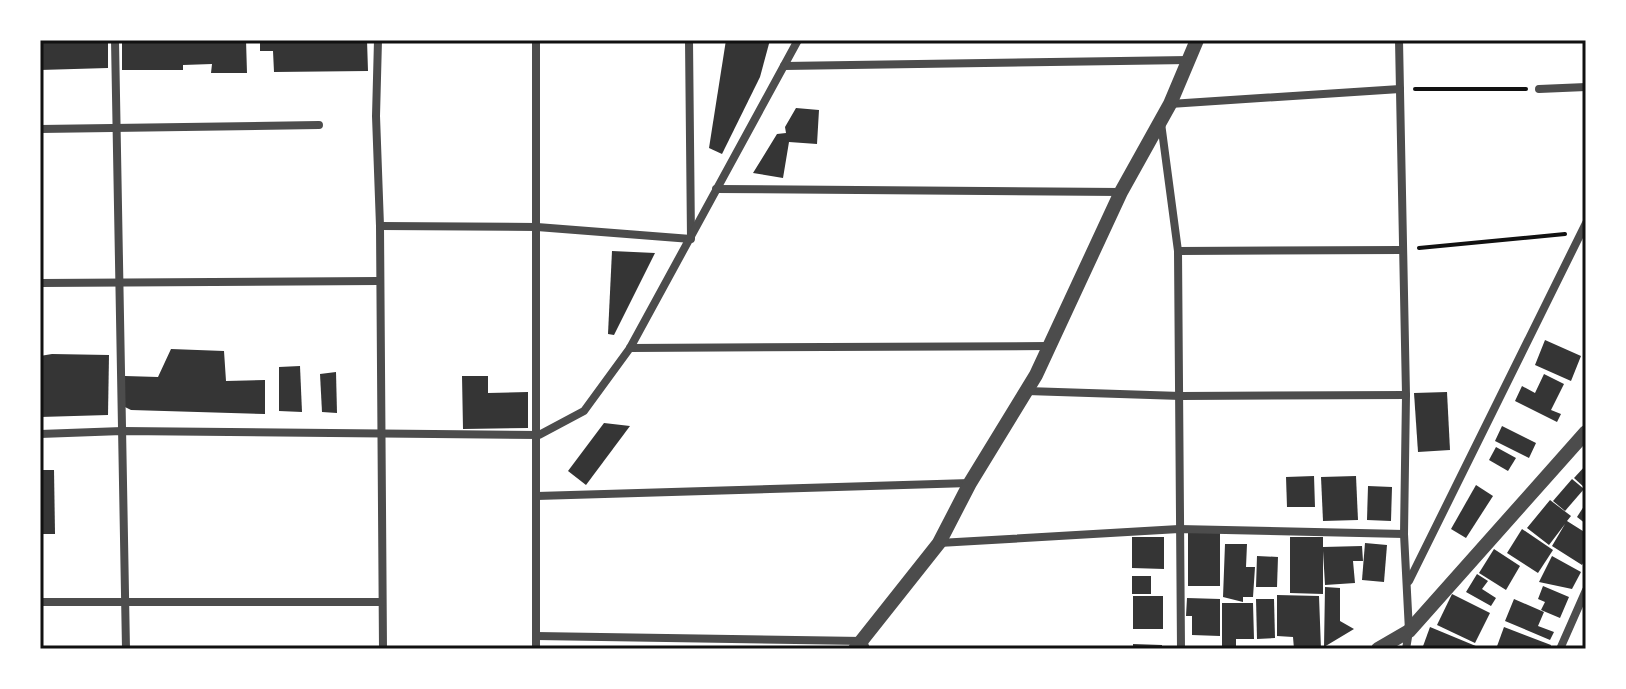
<svg xmlns="http://www.w3.org/2000/svg" width="1626" height="689" viewBox="0 0 1626 689" font-family="'Varela Round',sans-serif">
	<rect width="100%" height="100%" fill="#fff"/>
	<g fill="#353535">
		<path d="M40,40H108V68L40,70Z"/>
		<path d="M122,40H246L247,73H211L212,64L183,65V70H122Z"/>
		<path d="M260,40H367L368,71L274,72L273,51H260Z"/>
		<path d="M726,40H770L760,77L722,154L709,148Z"/>
		<path d="M796,108L819,110L817,144L789,142L783,178L753,173L777,134L786,133L785,127Z"/>
		<path d="M612,251L655,253L614,335L608,334Z"/>
		<path d="M1545,340L1581,356L1571,381L1535,365Z"/>
		<path d="M171,349L224,351L226,381L265,380V414L131,410L125,407V376L158,377Z"/>
		<path d="M52,354L109,355L108,415L40,417V356Z"/>
		<path d="M300,366L302,412L279,411V367Z"/>
		<path d="M336,372L337,413L322,412L320,374Z"/>
		<path d="M1544,374L1564,384L1551,410L1561,414L1557,422L1515,401L1522,386L1535,393Z"/>
		<path d="M462,376H488V393L528,392V428L463,429Z"/>
		<path d="M1447,392L1450,450L1418,452L1414,393Z"/>
		<path d="M604,423L630,426L586,485L568,471Z"/>
		<path d="M1502,426L1536,443L1529,458L1495,441Z"/>
		<path d="M1496,447L1516,458L1508,471L1489,460Z"/>
		<path d="M1586,465V489L1574,478Z"/>
		<path d="M40,470H54L55,534H40Z"/>
		<path d="M1314,476L1315,507H1287L1286,477Z"/>
		<path d="M1356,476L1358,520L1323,521L1321,477Z"/>
		<path d="M1572,479L1584,489L1565,511L1553,501Z"/>
		<path d="M1476,485L1493,496L1466,538L1451,529Z"/>
		<path d="M1368,486L1392,487L1391,521L1367,520Z"/>
		<path d="M1550,500L1571,516L1567,521L1586,533V558L1582,565L1552,546L1565,524L1549,545L1527,528Z"/>
		<path d="M1586,503V524L1577,517Z"/>
		<path d="M1522,529L1553,550L1538,573L1507,553Z"/>
		<rect x="1188" y="533" width="32" height="53"/>
		<path d="M1132,537H1164V569L1132,568Z"/>
		<path d="M1290,537H1323V547L1362,546L1363,561H1353L1355,583L1325,585L1323,551V594L1290,593Z"/>
		<path d="M1365,543L1387,545L1384,582L1362,580Z"/>
		<path d="M1225,544H1247L1246,567H1255L1253,597H1243V602L1223,597Z"/>
		<path d="M1494,549L1520,566L1506,590L1479,573Z"/>
		<path d="M1257,556L1278,557L1277,587H1256Z"/>
		<path d="M1552,556L1581,572L1572,589L1539,582Z"/>
		<path d="M1477,574L1488,581L1482,589L1496,598L1491,606L1466,592Z"/>
		<rect x="1132" y="576" width="19" height="18"/>
		<path d="M1543,586L1569,597L1560,618L1541,610L1545,602L1538,599Z"/>
		<path d="M1325,587L1340,588V621L1354,629L1324,647Z"/>
		<path d="M1452,594L1490,613L1475,643L1437,625Z"/>
		<path d="M1277,595L1319,596L1321,649H1294L1293,637L1277,636Z"/>
		<rect x="1133" y="596" width="30" height="33"/>
		<path d="M1187,598L1220,599V636L1192,635V616H1186Z"/>
		<path d="M1256,599H1274L1275,638L1257,639Z"/>
		<path d="M1514,599L1544,612L1538,626L1554,632L1550,640L1505,621Z"/>
		<path d="M1222,603H1253L1254,639H1236V649H1222Z"/>
		<path d="M1430,627L1483,649H1422Z"/>
		<path d="M1504,627L1551,645L1550,649H1496Z"/>
		<path d="M1133,644L1162,645V649H1133Z"/>
	</g>
	<g fill="none" stroke-linecap="round" stroke-linejoin="round">
		<g stroke="#111" stroke-width="4">
			<path d="M1415,89H1526"/>
			<path d="M1419,248L1565,234"/>
		</g>
		<g stroke="#4c4c4c" stroke-width="8">
			<path d="M115,40L126,649"/>
			<path d="M378,40L376,116L380,226L383,649"/>
			<path d="M1399,40L1406,395L1404,534L1409,631L1406,649"/>
			<path d="M784,66L1189,60"/>
			<path d="M1539,89L1586,87"/>
			<path d="M1170,104L1400,89"/>
			<path d="M1161,123L1178,251L1181,649"/>
			<path d="M40,129L319,125"/>
			<path d="M716,189L1121,192"/>
			<path d="M380,226L537,227L691,239L689,40"/>
			<path d="M1178,251L1401,250"/>
			<path d="M40,283L379,281"/>
			<path d="M630,348L1049,346"/>
			<path d="M1027,391L1181,396L1406,395"/>
			<path d="M40,434L122,431L539,435L584,411L630,348L798,40"/>
			<path d="M537,496L970,483"/>
			<path d="M939,543L1179,529L1404,534"/>
			<path d="M1409,581L1586,223"/>
			<path d="M40,602H382"/>
			<path d="M536,636L863,641L866,649"/>
			<path d="M536,649V40"/>
			<path d="M1560,649L1586,590"/>
		</g>
		<g stroke="#4c4c4c" stroke-width="14">
			<path d="M855,649L939,543L970,483L1036,375L1121,192L1170,104L1197,40"/>
			<path d="M1378,649L1409,631L1586,432"/>
		</g>
	</g>
	<rect width="1626" height="689" fill="none" stroke="#ffffff" stroke-width="84"/>
	<rect x="42" y="42" width="1542" height="605" fill="none" stroke="#111" stroke-width="3"/>
</svg>
